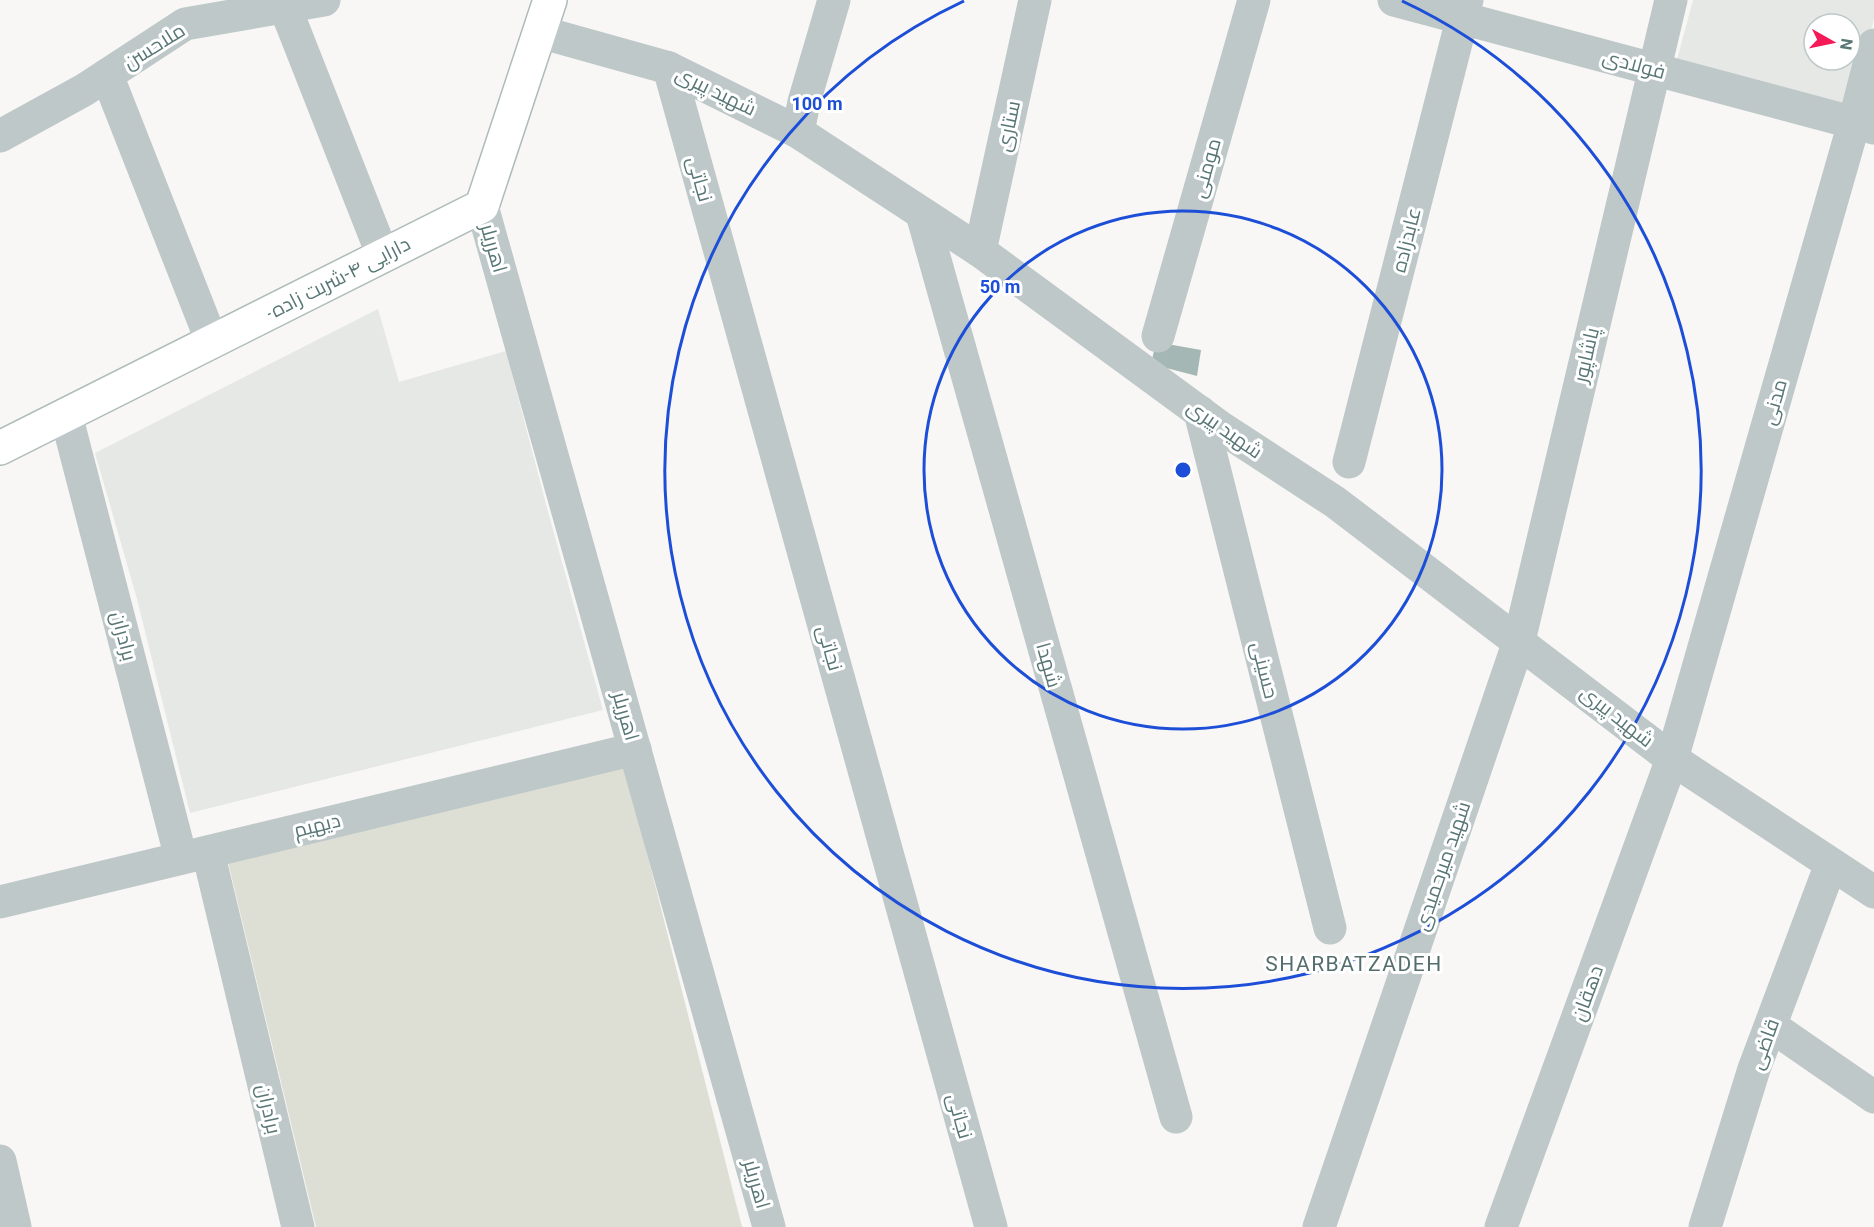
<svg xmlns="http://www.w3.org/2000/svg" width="1874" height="1227" viewBox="0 0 1874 1227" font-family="Roboto,Cairo,sans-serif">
	<rect width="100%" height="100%" fill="#f8f7f5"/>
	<g fill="#e6e8e6" fill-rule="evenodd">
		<path d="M1693,0H1874V19L1850,113L1675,67ZM1814,24H1850V60H1814Z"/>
		<path d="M378,309L399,382L506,351L547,508L603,710L190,813L137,599L95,453Z"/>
	</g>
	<path fill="#ddded4" d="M623,759L742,1227H316L227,858Z"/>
	<path fill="#a4b7b5" d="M1156,342L1201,350L1197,376L1151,364Z"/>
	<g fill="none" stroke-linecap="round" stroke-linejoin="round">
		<g stroke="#afbbbb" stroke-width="36">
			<path id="major" d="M0,448L482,206L550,0"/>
		</g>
		<g stroke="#bec8c8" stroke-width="33">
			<path d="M1394,0L1874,128"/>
			<path d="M285,7L383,256"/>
			<path d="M540,32L669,68L798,132L980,251L1220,427L1335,502L1672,759L1874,892"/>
			<path d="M669,68L991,1227"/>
			<path d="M107,75L212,342"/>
			<path d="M798,132L804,102L834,0"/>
			<path d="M0,136L84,90L185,24L324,0"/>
			<path d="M482,206L769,1227"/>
			<path d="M922,214L1176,1117"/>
			<path d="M980,251L1035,0"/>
			<path d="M1158,336L1254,0"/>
			<path d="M1200,412L1330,928"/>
			<path d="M66,415L181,858"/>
			<path d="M1349,462L1467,0"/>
			<path d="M208,852L298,1227"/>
			<path d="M0,902L635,749"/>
			<path d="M1771,1026L1874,1097"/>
			<path d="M0,1161L15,1227"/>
			<path d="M1319,1227L1519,641L1671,0"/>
			<path d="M1501,1227L1672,759L1854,123L1874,45"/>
			<path d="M1705,1227L1754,1069L1831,864"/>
		</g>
		<use href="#major" stroke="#fff" stroke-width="33"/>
	</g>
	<g fill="none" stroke="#1d4ed8" stroke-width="3">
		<circle cx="1183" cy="470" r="259"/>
		<path d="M1402 1A518 518 0 1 1 964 1"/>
	</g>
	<g text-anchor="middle" stroke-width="6" stroke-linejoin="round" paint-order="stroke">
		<g font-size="20" fill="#587775" stroke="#fff">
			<text transform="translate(154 46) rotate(-32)" y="7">ملاحسن</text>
			<text transform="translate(1634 64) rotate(15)" y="7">فولادی</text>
			<text transform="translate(716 91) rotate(26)" y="7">شهید پیری</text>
			<text transform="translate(1008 126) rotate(-78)" y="7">ستاری</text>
			<text transform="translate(1206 168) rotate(-74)" y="7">مومنی</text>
			<text transform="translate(700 179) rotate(74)" y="7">نجاتی</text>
			<text transform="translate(1406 240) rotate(-76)" y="7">عابدزاده</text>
			<text transform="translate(494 248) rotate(74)" y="7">اهرریلر</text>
			<text transform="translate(338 278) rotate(-27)" y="7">-دارایی ۴-شربت زاده</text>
			<text transform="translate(1586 355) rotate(-77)" y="7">پاشاپور</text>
			<text transform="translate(1774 402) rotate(-74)" y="7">مدنی</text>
			<text transform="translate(1225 429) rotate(35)" y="7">شهید پیری</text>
			<text transform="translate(124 636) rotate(75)" y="7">برادران</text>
			<text transform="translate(830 648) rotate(74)" y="7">نجاتی</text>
			<text transform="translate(1049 665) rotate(74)" y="7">شهدا</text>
			<text transform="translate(1265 670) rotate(76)" y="7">حسینی</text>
			<text transform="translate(626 716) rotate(74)" y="7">اهرریلر</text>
			<text transform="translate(1617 716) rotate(38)" y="7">شهید پیری</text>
			<text transform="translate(317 825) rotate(-14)" y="7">دیهیم</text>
			<text transform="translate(1442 866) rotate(-71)" y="7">شهید میرحمیدی</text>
			<text transform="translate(1587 993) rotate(-70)" y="7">دهقان</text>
			<text transform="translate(1764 1044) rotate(-70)" y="7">قاضی</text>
			<text transform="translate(269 1109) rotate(77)" y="7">برادران</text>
			<text transform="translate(960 1116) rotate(74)" y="7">نجاتی</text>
			<text transform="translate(757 1184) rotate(74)" y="7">اهرریلر</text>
		</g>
		<g font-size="21" letter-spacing="1.5" fill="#536e6c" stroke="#fff">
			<text x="1354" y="971">SHARBATZADEH</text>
		</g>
	</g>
	<circle cx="1183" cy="470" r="9" fill="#1d4ed8" stroke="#fff" stroke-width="3"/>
	<g font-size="18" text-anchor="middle" font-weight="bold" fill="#1d4ed8" stroke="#fff" stroke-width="6" stroke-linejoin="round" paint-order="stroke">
		<text x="817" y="110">100 m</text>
		<text x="1000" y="293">50 m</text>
	</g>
	<g transform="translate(1832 42) rotate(99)"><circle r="28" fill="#ffffff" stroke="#bcc9c8" stroke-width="1.5"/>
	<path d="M0-4.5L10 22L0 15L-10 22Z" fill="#f41957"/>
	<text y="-9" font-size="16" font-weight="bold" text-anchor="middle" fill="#587775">N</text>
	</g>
</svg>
